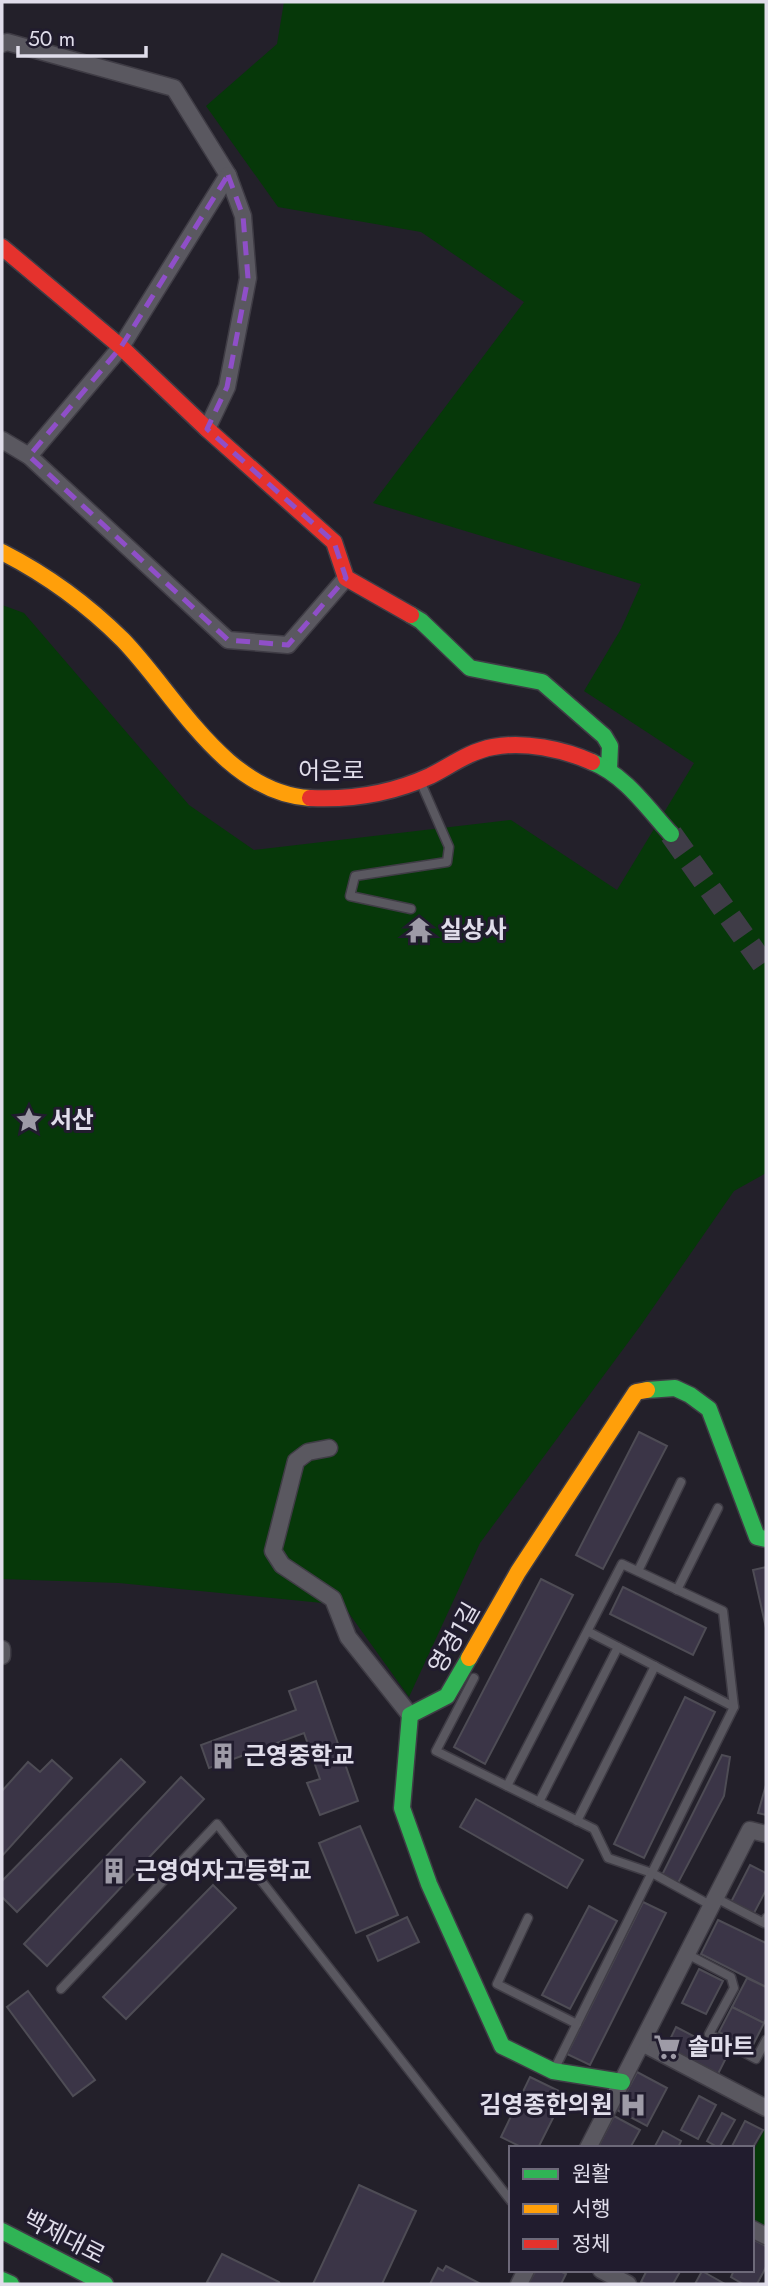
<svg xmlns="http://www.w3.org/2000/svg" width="768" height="2286" viewBox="0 0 768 2286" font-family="Jost,'Noto Sans KR',sans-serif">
	<rect width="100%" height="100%" fill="#23202a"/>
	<g fill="#063809">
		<path d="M284,2H766V1173L734,1191L641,1325L480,1543L409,1697L343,1605L119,1583L2,1579V605L24,613L189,805L254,850L511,820L617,890L694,763L584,691L621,629L641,584L373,503L524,302L421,232L278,207L206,106L277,44Z"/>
		<path d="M766,2127V2229L752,2222V2154Z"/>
	</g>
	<g fill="#3b3547" stroke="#4e4c55" stroke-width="2">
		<path d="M639,1432L667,1446L603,1569L576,1555Z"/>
		<path d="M766,1567V1628L753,1570Z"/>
		<path d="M541,1579L573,1595L485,1764L454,1747Z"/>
		<path d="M623,1587L706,1628L693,1655L610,1614Z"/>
		<path d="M316,1681L358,1801L320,1815L307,1783L320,1779L304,1733L209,1768L201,1745L296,1710L289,1691Z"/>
		<path d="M685,1697L715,1712L644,1858L614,1844Z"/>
		<path d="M722,1755L730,1757L724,1796L678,1883L662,1875Z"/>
		<path d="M121,1759L145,1782L17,1912L2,1897V1881Z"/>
		<path d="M52,1760L72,1778L2,1856V1791L28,1762L40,1772Z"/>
		<path d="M181,1777L204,1799L47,1966L24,1944Z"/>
		<path d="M766,1785V1815L758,1813Z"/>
		<path d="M476,1799L583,1860L567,1888L460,1827Z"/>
		<path d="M360,1826L398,1915L356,1933L319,1843Z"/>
		<path d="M750,1865L766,1873V1890L753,1915L730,1904Z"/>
		<path d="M213,1885L236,1908L126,2019L103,1997Z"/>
		<path d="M643,1902L666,1913L590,2065L567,2054Z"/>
		<path d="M589,1906L617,1921L570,2009L542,1995Z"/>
		<path d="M407,1917L419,1942L378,1961L367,1936Z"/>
		<path d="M718,1920L766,1943V1987L701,1954Z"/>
		<path d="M699,1969L723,1981L706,2014L682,2003Z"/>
		<path d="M747,1978L766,1987V2019L764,2023L732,2007Z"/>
		<path d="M28,1991L95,2080L73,2096L7,2007Z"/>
		<path d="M732,2007L764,2023L751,2049L719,2032Z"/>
		<path d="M676,2027L728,2054L716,2078L664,2052Z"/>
		<path d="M637,2072L667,2088L647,2126L617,2110Z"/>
		<path d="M530,2077L565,2094L538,2148H523L501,2137Z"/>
		<path d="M699,2096L716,2105L698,2139L681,2130Z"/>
		<path d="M722,2113L735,2120L719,2148L707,2141Z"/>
		<path d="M614,2116L640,2130L630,2148H604L599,2145Z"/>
		<path d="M745,2121L763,2130L752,2149L731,2148Z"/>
		<path d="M663,2131L681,2141L678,2148H654Z"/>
		<path d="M359,2185L416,2211L382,2284H313Z"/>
		<path d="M752,2239L766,2246V2267L757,2284H743L731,2277L734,2270H752Z"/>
		<path d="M222,2254L279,2282L280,2284H211L207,2282Z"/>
		<path d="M446,2266L479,2283L478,2284H430L438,2268L443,2271Z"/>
		<path d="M536,2270H558L566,2274L561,2284H528Z"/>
		<path d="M647,2270H681L673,2284H646L641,2282Z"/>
		<path d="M702,2271L725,2284H695Z"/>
	</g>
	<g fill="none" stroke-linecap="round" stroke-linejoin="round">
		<path stroke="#3f3c47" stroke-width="23" stroke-dasharray="23 11" stroke-linecap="butt" d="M671,834L766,968"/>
		<g stroke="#3f3c45" stroke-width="11">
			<g id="lane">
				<path d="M411,909L350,896L355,876L447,862L449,847L421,783"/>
				<path d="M638,1571L681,1482"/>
				<path d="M677,1590L718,1508"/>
				<path d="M589,1632L734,1707"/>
				<path d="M474,1678L436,1751L594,1829L608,1858L652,1873L712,1906"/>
				<path d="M507,1786L622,1564L723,1611L734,1707L555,2068"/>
				<path d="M539,1802L618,1647"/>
				<path d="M577,1821L655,1666"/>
				<path d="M716,1898L764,1923L766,1918"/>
				<path d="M528,1918L497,1984L577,2024"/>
				<path d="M687,1954L731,1977L734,1988L709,2034L756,2059L766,2040"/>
				<path d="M61,1989L217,1824L511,2201"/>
			</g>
		</g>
		<g stroke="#3f3c45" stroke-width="19">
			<g id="street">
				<path d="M2,44L7,42L174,88L228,175L121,347L29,456"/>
				<path d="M207,429L227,387L248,278L243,216L228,175"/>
				<path d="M2,440L29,456L228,640L288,645L346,578"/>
				<path d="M329,1448L308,1452L296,1461L273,1551L282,1565L333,1599L348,1637L410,1715"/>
				<path d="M2,1649V1656"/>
				<path d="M642,2043L766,2108"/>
				<path d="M588,2148L750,1830L766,1834"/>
				<path d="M752,2229L766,2236"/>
				<path d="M601,2270L628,2284"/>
				<path d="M519,2284L526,2270"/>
			</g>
		</g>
		<g stroke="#3f3c45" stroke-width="19">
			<g id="fast">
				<path d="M411,615L421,621L470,668L542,682L604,736L610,746L609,770"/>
				<path d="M592,762C625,775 648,809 671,834"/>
				<path d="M647,1390L675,1388L690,1395L709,1409L757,1537L766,1539"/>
				<path d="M469,1658L447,1696L410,1715L402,1808L429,1884L502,2046L553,2071L622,2082"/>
				<path d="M2,2231L105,2284"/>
				<path d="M2,2280L11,2284"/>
			</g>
		</g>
		<g stroke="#3f3c45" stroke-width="19">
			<g id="slow">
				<path d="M2,552C47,575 87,604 123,640C176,695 225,793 310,798"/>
				<path d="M469,1658L518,1572L636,1392L647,1390"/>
			</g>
		</g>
		<g stroke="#3f3c45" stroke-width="19">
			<g id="jam">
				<path d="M2,247L121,347L207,429L334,542L346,578L411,615"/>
				<path d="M310,798C351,800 393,793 430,776C450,766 470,751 493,747C524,741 563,749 592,762"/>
			</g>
		</g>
		<use href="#lane" stroke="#5a5860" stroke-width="8"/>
		<use href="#street" stroke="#5a5860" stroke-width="16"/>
		<use href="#fast" stroke="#30b455" stroke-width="16"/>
		<use href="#slow" stroke="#ff9f0a" stroke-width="16"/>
		<use href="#jam" stroke="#e5322d" stroke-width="16"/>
	</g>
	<path fill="none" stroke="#8f4fc8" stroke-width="5" stroke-dasharray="14 9" stroke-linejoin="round" d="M228,175L243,216L248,278L227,387L207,429L334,542L346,578L288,645L228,640L29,456L121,347Z"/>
	<defs>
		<g id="temple-bare" transform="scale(2.1)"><path d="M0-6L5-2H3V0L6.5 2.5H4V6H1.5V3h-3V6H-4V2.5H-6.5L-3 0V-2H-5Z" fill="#9e9ba7" stroke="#211c2e" stroke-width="2.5" paint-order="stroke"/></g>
		<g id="sight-bare" transform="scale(2.1)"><path d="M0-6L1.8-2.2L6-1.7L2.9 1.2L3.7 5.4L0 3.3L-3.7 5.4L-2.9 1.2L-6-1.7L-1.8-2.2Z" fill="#9e9ba7" stroke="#211c2e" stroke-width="2.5" paint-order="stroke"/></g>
		<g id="building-bare" transform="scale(2.1)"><path d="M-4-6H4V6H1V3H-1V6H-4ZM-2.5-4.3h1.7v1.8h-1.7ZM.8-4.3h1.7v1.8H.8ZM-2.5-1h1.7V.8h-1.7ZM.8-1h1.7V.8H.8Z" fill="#9e9ba7" stroke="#211c2e" stroke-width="2.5" paint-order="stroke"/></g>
		<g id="supermarket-bare" transform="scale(2.1)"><path d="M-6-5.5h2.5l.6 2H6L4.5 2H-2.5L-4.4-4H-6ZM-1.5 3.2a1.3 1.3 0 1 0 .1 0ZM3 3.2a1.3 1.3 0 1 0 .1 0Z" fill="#9e9ba7" stroke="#211c2e" stroke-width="2.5" paint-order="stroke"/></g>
		<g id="hospital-bare" transform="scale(2.1)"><path d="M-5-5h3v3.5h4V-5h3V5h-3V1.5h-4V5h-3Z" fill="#9e9ba7" stroke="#211c2e" stroke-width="2.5" paint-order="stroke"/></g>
	</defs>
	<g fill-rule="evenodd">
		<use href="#temple-bare" x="419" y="930"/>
		<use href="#sight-bare" x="29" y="1120"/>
		<use href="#building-bare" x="223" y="1756"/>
		<use href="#building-bare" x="114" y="1871"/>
		<use href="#supermarket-bare" x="667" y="2047"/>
		<use href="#hospital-bare" x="633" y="2105"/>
	</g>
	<g text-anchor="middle" stroke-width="6" stroke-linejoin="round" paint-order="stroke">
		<g font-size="24" fill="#e0ddea" stroke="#211c2e">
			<text x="331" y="779">어은로</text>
			<text transform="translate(454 1638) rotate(-60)" y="8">영경1길</text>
			<text transform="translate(64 2237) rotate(27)" y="8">백제대로</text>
		</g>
		<g font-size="24" font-weight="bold" fill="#e0ddea" stroke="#211c2e" text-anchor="start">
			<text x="440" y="938">실상사</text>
			<text x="50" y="1128">서산</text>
			<text x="244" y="1764">근영중학교</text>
			<text x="135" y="1879">근영여자고등학교</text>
			<text x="688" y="2055">솔마트</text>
			<text x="612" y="2113" text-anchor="end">김영종한의원</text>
		</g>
	</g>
	<rect width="768" height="2286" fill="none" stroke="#e0ddea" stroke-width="7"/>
	<rect x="509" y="2146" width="245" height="126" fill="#211c2e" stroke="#6d6979" stroke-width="2"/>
	<rect x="523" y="2169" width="35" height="10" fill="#30b455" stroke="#6d6979" stroke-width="2"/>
	<text x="572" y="2181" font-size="21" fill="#e0ddea">원활</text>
	<rect x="523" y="2204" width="35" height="10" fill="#ff9f0a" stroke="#6d6979" stroke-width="2"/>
	<text x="572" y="2216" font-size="21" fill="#e0ddea">서행</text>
	<rect x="523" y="2239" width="35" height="10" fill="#e5322d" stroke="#6d6979" stroke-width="2"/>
	<text x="572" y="2251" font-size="21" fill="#e0ddea">정체</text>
	<path d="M18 46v10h128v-10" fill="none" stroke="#e0ddea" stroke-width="3.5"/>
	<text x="28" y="46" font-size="21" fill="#e0ddea" stroke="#211c2e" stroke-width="5" paint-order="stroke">50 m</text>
</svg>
